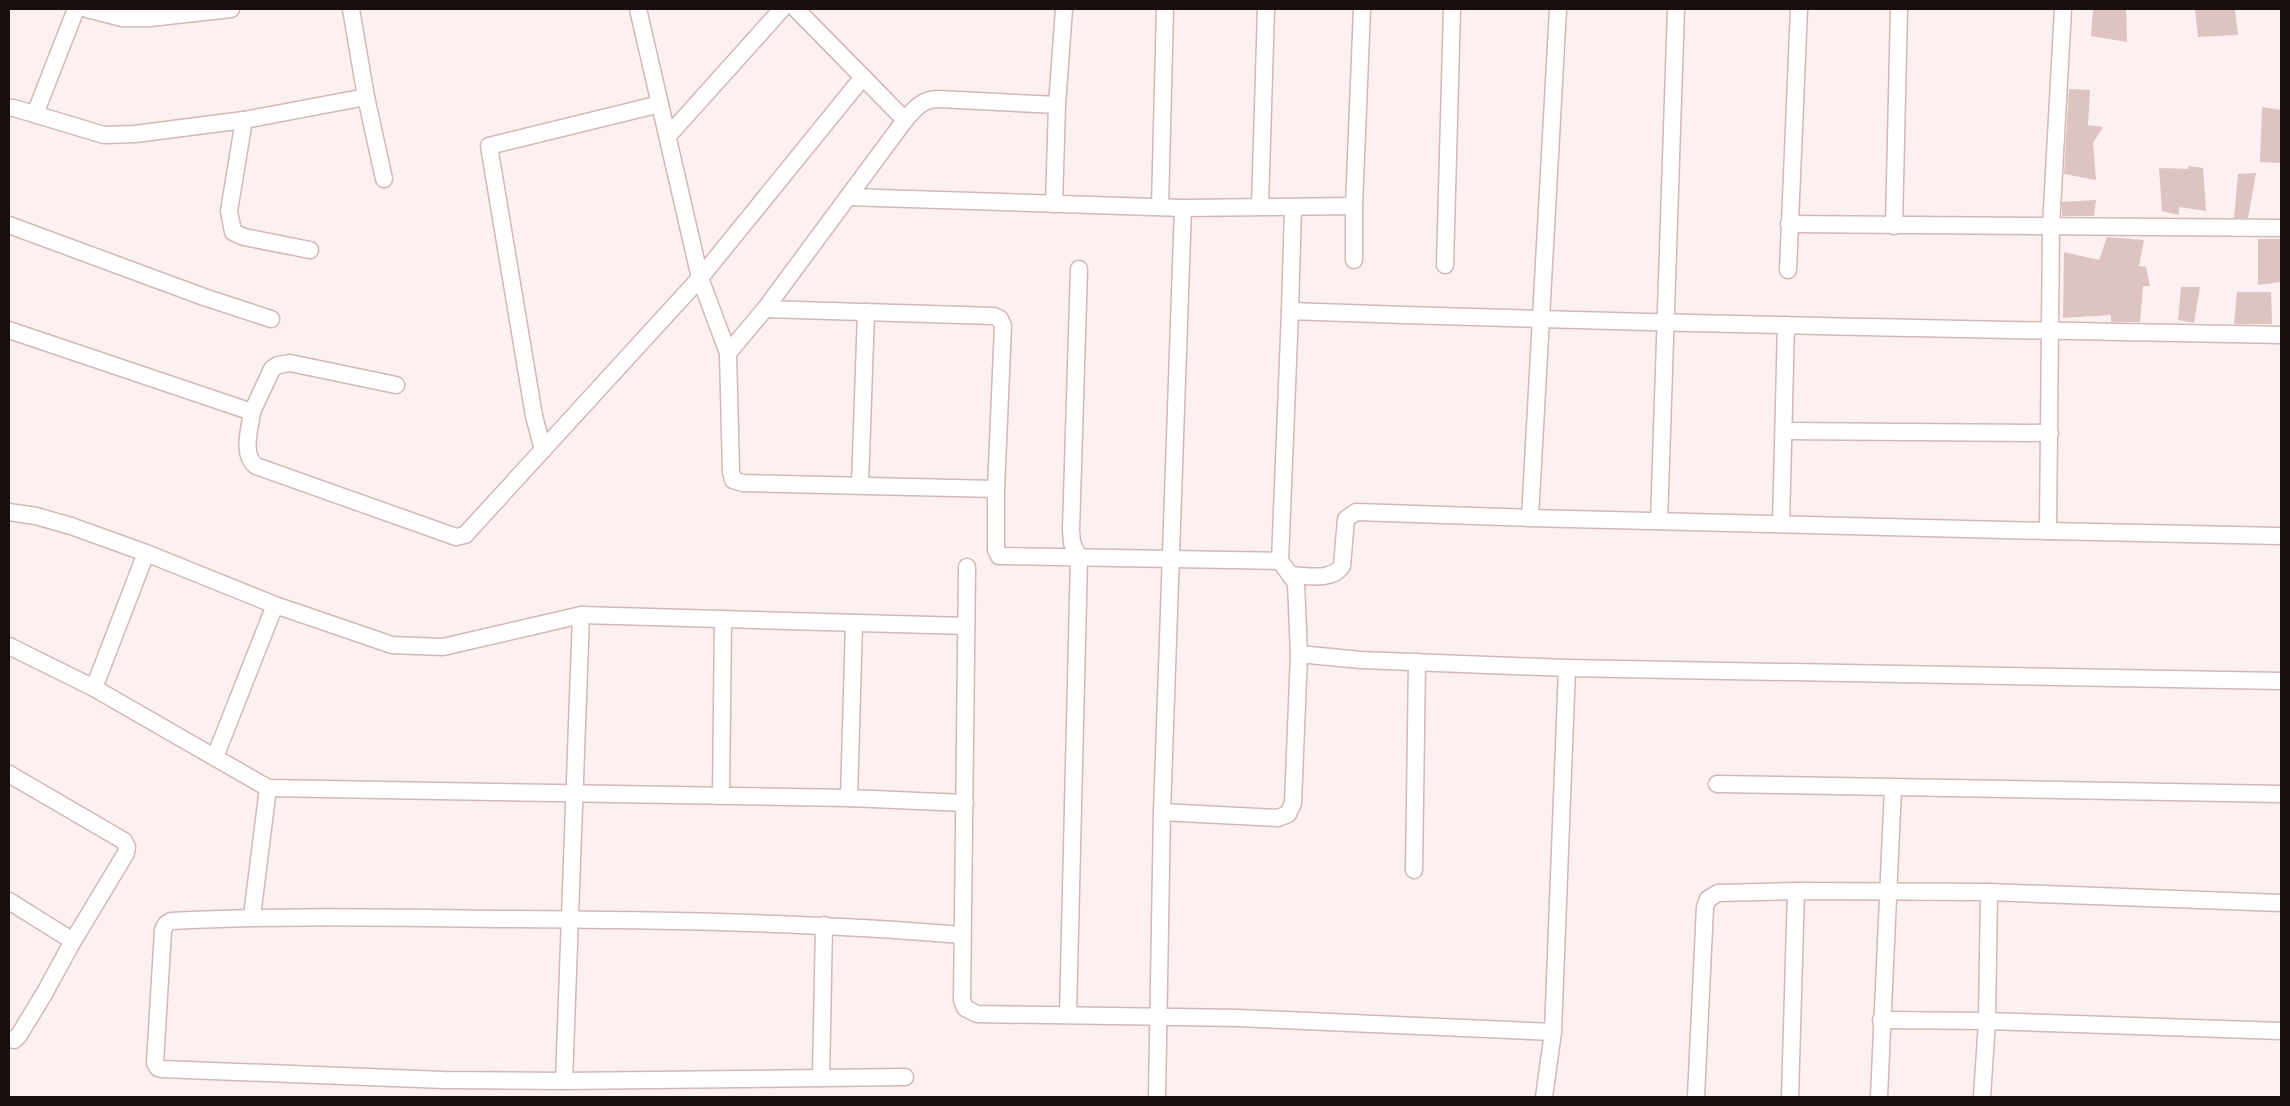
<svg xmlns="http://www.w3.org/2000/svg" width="2290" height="1106" viewBox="0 0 2290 1106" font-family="Literata,serif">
	<rect width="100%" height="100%" fill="#fcf1f0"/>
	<g fill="#ddc3c1">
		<path d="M2093,9H2126L2127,42L2091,36Z"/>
		<path d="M2195,9H2235L2238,35L2198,37Z"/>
		<path d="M2069,89L2090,90L2088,125L2103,127L2093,143L2096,180L2064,174Z"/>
		<path d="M2262,107L2281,110V163L2260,162Z"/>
		<path d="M2188,166L2203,168L2206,211L2179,207V215L2162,211L2159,168L2188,169Z"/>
		<path d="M2256,173L2248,218H2234L2238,174Z"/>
		<path d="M2096,200L2094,216H2062V202Z"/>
		<path d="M2107,237L2144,240L2139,266L2146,267L2150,286H2143L2140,322H2111V315L2063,318L2064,252L2099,260Z"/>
		<path d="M2258,239H2281V282L2258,285Z"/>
		<path d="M2181,287H2200L2194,323L2178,320Z"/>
		<path d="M2237,292H2271L2272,324H2234Z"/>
	</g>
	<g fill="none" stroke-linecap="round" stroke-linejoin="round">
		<g stroke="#d2b8b6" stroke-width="19">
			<g id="minor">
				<path d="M87,9L122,18H150L231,9"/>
				<path d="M638,9L700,278L728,353L765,309L905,120C915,108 923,99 938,99L1057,105"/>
				<path d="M796,9L905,120"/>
				<path d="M2063,9L2051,227L2048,531L2281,536"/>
				<path d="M366,97L384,179"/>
				<path d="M9,108H14L104,135L135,134L244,120L366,97L351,9"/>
				<path d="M35,114L76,9"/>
				<path d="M244,120L229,211L233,232L244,237L310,250"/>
				<path d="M668,136L782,9"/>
				<path d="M848,197L1183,208L1354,206"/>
				<path d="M1054,204L1057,105L1064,9"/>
				<path d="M1160,206L1165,9"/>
				<path d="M1260,206L1266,9"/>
				<path d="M1789,224L2281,228"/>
				<path d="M9,225L204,297L271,319"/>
				<path d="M1894,226L1899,9"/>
				<path d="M1354,260V206L1362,9"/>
				<path d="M1445,265L1452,9"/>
				<path d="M1788,270L1799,9"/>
				<path d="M765,309L994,316L1000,319L1003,326L996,489V550L999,556L1280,561"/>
				<path d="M1290,311L1293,207"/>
				<path d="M9,330L252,412C250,429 241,454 256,466L456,537L465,535L700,278L863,77"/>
				<path d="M728,353L731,472L733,480L743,483L996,489"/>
				<path d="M252,412L272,369L278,365L290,363L396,385"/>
				<path d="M1784,431L2050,433"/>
				<path d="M543,450L534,416L489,146L660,104"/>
				<path d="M860,485L866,312"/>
				<path d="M9,512L36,516L71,526L146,553L275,605L392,645L443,647L581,615L966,626"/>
				<path d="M1530,518L1558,9"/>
				<path d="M1659,521L1676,9"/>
				<path d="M1781,524L1786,325"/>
				<path d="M967,567L962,1000L965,1008L977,1014L1239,1018L1553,1032"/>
				<path d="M1292,575C1308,576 1332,581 1342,566L1346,519L1356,512L1530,518L2048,531"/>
				<path d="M9,646L94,688L268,788L849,798L965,803"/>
				<path d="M1299,654L1296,583L1280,561L1290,311C1621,323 1951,329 2281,335"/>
				<path d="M94,688L146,553"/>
				<path d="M215,757L275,605"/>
				<path d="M9,774L124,841L127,847L126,853L73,941L9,901"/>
				<path d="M1717,784L2281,794"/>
				<path d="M721,796L723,619"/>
				<path d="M849,798L854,623"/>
				<path d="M1162,812L1278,818L1288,814L1293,803L1299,654L1361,660L1567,668L2281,681"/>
				<path d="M1414,870L1417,662"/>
				<path d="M252,916L268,788"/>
				<path d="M1068,1014L1079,558L1072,543L1071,530L1079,269"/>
				<path d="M1881,1020L1987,1021L2281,1031"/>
				<path d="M9,1039L14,1040L19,1035L44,994L73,941"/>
				<path d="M905,1077L564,1081L444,1080L162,1069L158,1068L155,1063L163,930L166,924L171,921C283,915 394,918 505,919C658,920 811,922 962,935"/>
				<path d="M821,1078L824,925"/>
				<path d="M564,1081L581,615"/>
				<path d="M1157,1097L1162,812L1183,208"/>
				<path d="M1544,1097L1553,1032L1567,668"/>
				<path d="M1696,1097L1705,907L1708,899L1718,893L1796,891"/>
				<path d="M1790,1097L1796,891L1989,892L2281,903"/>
				<path d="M1879,1097L1893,788"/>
				<path d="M1982,1097L1987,1021L1989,892"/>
			</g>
		</g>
		<use href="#minor" stroke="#fff" stroke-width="16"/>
	</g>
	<rect width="2290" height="1106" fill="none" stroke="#170e0d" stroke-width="20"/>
</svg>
